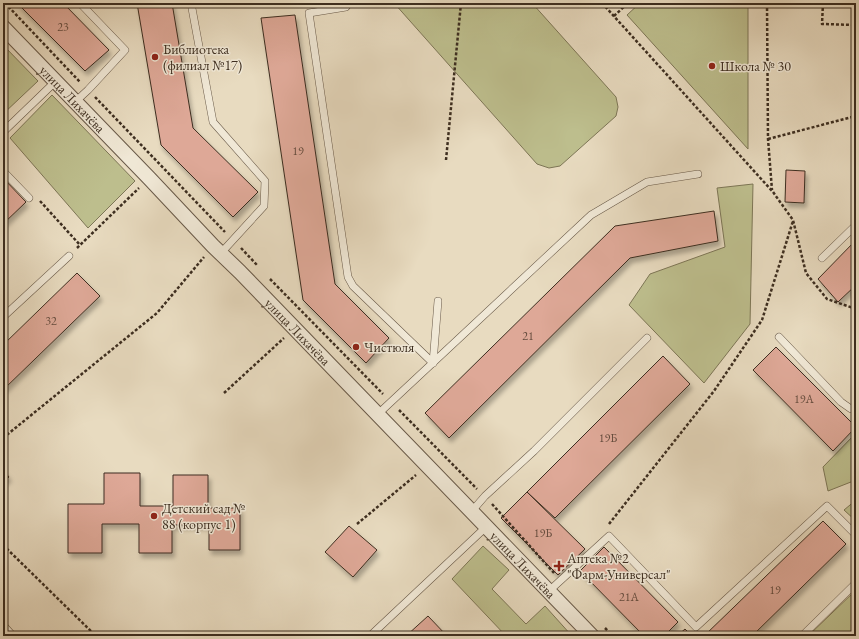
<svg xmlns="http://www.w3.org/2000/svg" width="859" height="639" viewBox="0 0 859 639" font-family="'EB Garamond',serif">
	<defs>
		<filter id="shadow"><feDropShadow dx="2.5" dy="4.5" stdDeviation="2" flood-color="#0004"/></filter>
	</defs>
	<rect width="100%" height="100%" fill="#e8dbc0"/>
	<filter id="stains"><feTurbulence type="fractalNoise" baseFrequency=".005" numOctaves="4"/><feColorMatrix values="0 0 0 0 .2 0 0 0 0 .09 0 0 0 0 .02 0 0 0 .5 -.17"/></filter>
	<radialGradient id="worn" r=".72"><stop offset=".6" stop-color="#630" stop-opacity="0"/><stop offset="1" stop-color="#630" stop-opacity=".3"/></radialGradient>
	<g fill="#bdbe8d" stroke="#7d7656">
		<path d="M394,3H532L616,97L618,107L616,116L560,166L549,168L537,164Z"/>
		<path d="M640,3H748V149L627,15Z"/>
		<path d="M3,45L38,81L3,114Z"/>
		<path d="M52,95L135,181L88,228L10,138Z"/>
		<path d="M753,184L750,324L704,383L629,305L650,274L725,247L717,188Z"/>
		<path d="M856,433V480L828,491L823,467Z"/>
		<path d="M856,500V521L844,510Z"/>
		<path d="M483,546L509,570L492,589L526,624L545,606L572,636H506L452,579Z"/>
		<path d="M856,590V634L854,636H808Z"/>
	</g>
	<g fill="#dea897" stroke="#3d2e20" filter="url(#shadow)">
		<path d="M17,3H63L109,50L85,71Z"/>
		<path d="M137,3H172L193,128L258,192L233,217L161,145Z"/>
		<path d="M295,15L335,284L389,338L366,363L303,300L261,18Z"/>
		<path d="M786,170L805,171L804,203L785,202Z"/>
		<path d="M3,178L26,202L3,224Z"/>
		<path d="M714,211L718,241L630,258L449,438L425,413L615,226Z"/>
		<path d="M856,240V285L838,302L818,279Z"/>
		<path d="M77,273L100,296L3,390V345Z"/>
		<path d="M776,347L856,427L833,451L753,370Z"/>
		<path d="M663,356L690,384L555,518L527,492Z"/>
		<path d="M3,470L9,477L3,482Z"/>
		<path d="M104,473H140V506H173V475H208V508H240V550H209V525H172V553H139V524H102V553H68V504H104Z"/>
		<path d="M527,492L585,549L558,575L501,518Z"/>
		<path d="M823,521L846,544L752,636H704Z"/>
		<path d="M349,526L377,550L353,577L325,552Z"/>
		<path d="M604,547L678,622L664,636H644L580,571Z"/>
		<path d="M428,616L447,636H406Z"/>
		<path d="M685,629L692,636H677Z"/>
	</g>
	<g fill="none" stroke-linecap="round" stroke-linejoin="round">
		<g stroke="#685948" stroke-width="8">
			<g id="lane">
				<path d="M191,3L213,122L265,181L264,206L221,253"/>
				<path d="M349,3L346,7L309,13L348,277L353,286L433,363"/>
				<path d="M75,102L88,90L125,50L80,3"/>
				<path d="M3,132L56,81"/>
				<path d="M3,171L29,198"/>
				<path d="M822,258L856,225"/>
				<path d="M3,317L69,256"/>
				<path d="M779,337L841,402L851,409H856"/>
				<path d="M433,363L438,301"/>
				<path d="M378,414L591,215L647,182L698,174"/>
				<path d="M472,511L485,496L534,451L647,338"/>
				<path d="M549,591L609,536L696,627L827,506L856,535"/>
				<path d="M3,625L13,636"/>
				<path d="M370,636L486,527"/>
				<path d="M802,636L856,583"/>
			</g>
		</g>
		<g stroke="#685948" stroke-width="16">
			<g id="street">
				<path id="s1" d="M3,27L149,178L213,246L240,272L592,636"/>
			</g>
		</g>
		<g stroke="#3d2e20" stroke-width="2.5" stroke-dasharray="3 2" stroke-linecap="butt">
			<path d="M5,3L80,82"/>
			<path d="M602,3L773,192L793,220L806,273L827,299L856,309"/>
			<path d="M767,3L768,139L772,190"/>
			<path d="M823,3L822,24L856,25"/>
			<path d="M614,16L628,3"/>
			<path d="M95,97L225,232"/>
			<path d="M768,139L856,116"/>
			<path d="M446,160L461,3"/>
			<path d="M40,201L80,245"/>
			<path d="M77,248L139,188"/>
			<path d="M241,248L257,265"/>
			<path d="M270,279L383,394"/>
			<path d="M224,393L284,338"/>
			<path d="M399,410L477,489"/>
			<path d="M3,438L157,313L204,257"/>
			<path d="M492,504L554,573"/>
			<path d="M357,524L416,475"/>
			<path d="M609,524L714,391L762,320L793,221"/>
			<path d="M3,545L96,636"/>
			<path d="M605,628L613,636"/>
		</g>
		<use href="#lane" stroke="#f0e8d6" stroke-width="7"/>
		<use href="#street" stroke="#f0e8d6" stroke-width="14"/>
	</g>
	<g fill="#8f2418" stroke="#f0e8d6" stroke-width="1.5">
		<circle cx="155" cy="57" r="4"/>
		<circle cx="712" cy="66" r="4"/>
		<circle cx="356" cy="347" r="4"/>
		<circle cx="154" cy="516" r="4"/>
		<path d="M557 560h4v4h4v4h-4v4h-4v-4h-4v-4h4z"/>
	</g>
	<g text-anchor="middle" stroke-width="3" stroke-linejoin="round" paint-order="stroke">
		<g font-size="12" fill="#654c3e">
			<text x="63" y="31">23</text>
			<text x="298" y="155">19</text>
			<text x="51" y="325">32</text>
			<text x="528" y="340">21</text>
			<text x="804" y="403">19А</text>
			<text x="608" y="442">19Б</text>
			<text x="543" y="537">19Б</text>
			<text x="775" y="594">19</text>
			<text x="629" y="601">21А</text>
		</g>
		<g font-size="14" fill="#3d2e20" stroke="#f0e8d6" text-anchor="start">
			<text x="163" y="54">Библиотека<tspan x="163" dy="16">(филиал №17)</tspan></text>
			<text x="720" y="71">Школа № 30</text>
			<text x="364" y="352">Чистюля</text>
			<text x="162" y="513">Детский сад №<tspan x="162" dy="16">88 (корпус 1)</tspan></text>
			<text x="567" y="563">Аптека №2<tspan x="567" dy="16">"Фарм-Универсал"</tspan></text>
		</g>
		<g font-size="14" fill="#3d2e20" stroke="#f0e8d6">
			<text dy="5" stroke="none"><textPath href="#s1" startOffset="100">улица Лихачёва</textPath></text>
			<text dy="5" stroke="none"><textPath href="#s1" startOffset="424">улица Лихачёва</textPath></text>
			<text dy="5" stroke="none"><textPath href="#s1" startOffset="748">улица Лихачёва</textPath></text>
		</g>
	</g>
	<rect width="859" height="639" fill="none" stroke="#e8dbc0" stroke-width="16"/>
	<rect x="4" y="4" width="851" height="631" fill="none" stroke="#3d2e20" stroke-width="2"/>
	<rect x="8" y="8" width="843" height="623" fill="none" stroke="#3d2e20"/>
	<rect width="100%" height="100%" filter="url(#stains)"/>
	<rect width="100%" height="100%" fill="url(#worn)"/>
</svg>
